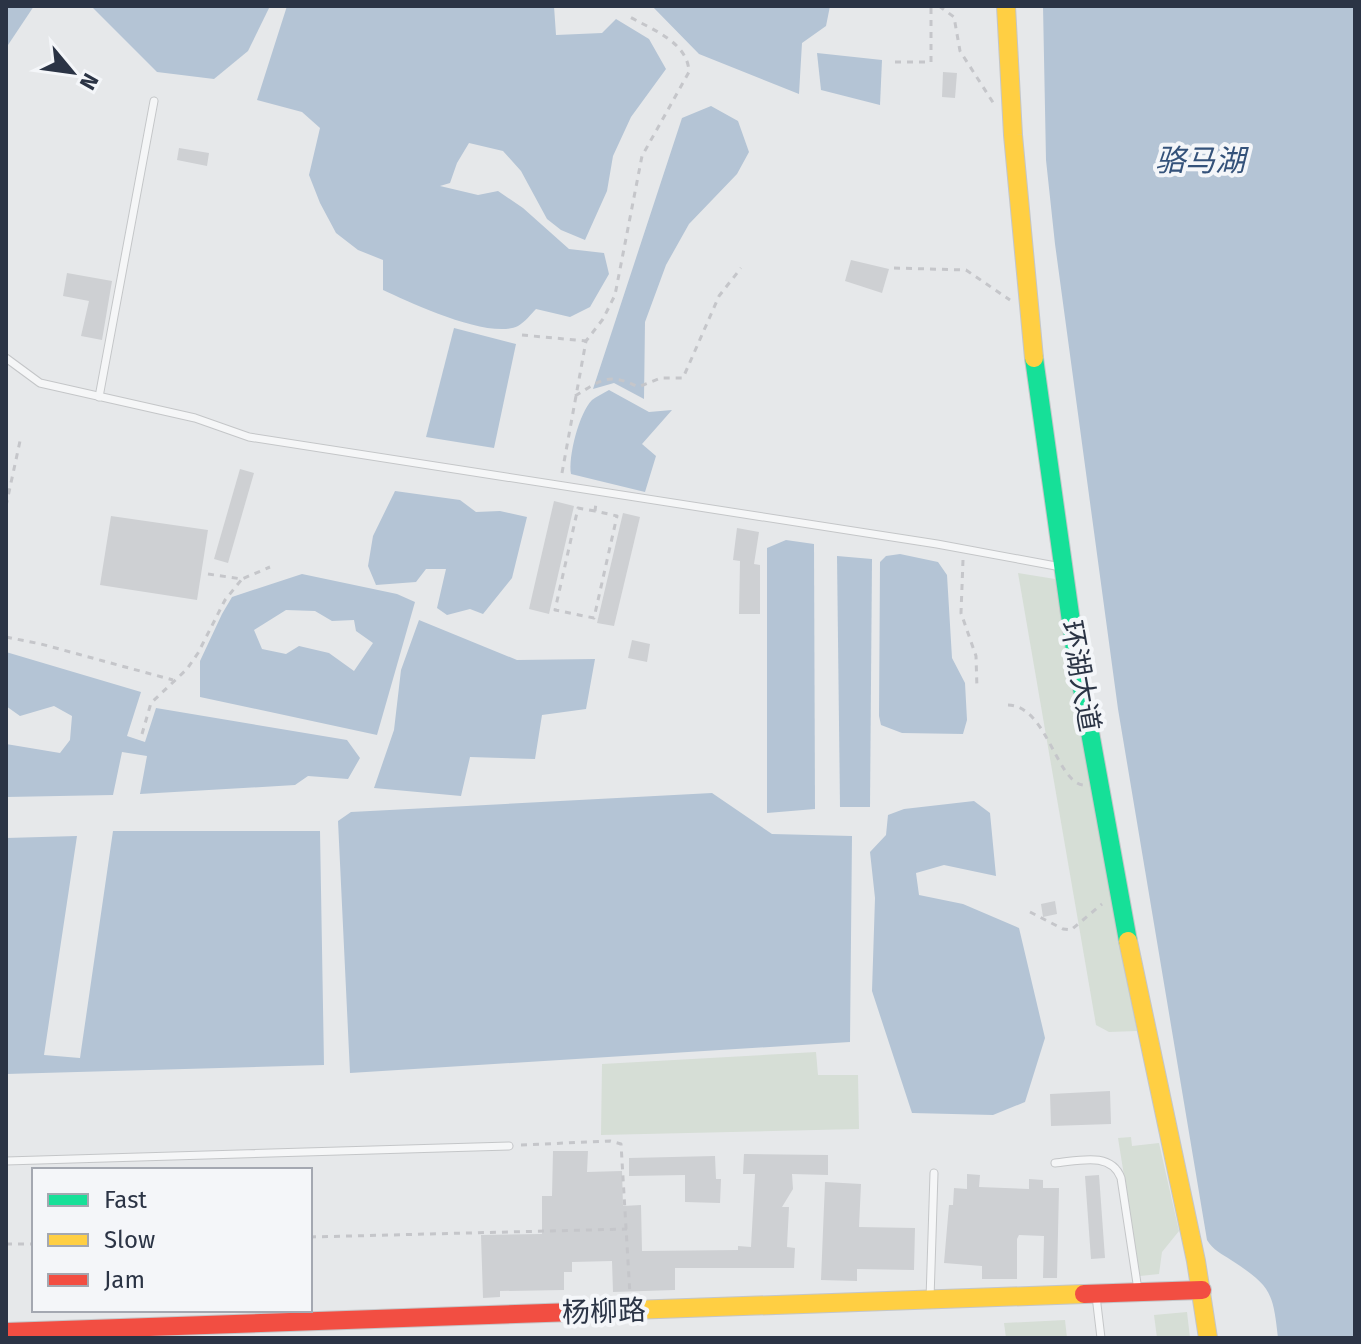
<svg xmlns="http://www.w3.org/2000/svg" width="1361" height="1344" viewBox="0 0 1361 1344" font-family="'Fira Sans','Noto Sans SC',sans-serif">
	<rect width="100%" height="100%" fill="#e6e8ea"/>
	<g fill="#d6ded6">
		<path d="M1018,573L1055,579L1137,1031L1109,1032L1096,1025Z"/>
		<path d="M816,1052L818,1075H858L859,1129L601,1135L602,1064Z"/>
		<path d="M1131,1137L1132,1146L1159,1143L1179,1231L1162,1252L1159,1274L1140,1276L1118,1138Z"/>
		<path d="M1187,1312L1190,1338H1157L1154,1315Z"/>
		<path d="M1065,1320L1067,1338H1006L1004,1323Z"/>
	</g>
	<g fill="#b4c4d5" fill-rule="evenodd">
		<path d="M6,6H34L6,48Z"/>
		<path d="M91,6H270L248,51L214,79L157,72Z"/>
		<path d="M287,6H554L556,35L602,33L616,19L649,39L666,69L631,117L613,156L607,191L585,240L561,230L547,219L521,171L503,151L469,143L457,163L450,183L440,186L478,195L498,191L523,208L569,249L604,253L609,274L590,307L570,317L536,309C531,314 525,322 518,326C490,340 411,303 383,290V260L358,250L336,233L320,203L309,175L320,128L302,112L257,100Z"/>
		<path d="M652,6H830L826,26L802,43L799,94L699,54Z"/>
		<path d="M1043,6H1355V1338H1278C1273,1292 1271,1286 1231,1260C1222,1254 1213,1250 1207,1240L1118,709L1055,244L1046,160Z"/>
		<path d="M817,53L882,60L880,105L821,90Z"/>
		<path d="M711,106L738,121L749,152L737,174L689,224L666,265L645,322L644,399L614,383L593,389L682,118Z"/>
		<path d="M454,328L516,344L494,448L426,437Z"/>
		<path d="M609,390L649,412L672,410L642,444L656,456L645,492L571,474C568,457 579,413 592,400C597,396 604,393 609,390Z"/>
		<path d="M395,491L460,500L476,512L500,511L527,517L512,578L483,614L470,609L447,615L437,608L446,569H426L416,582L376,585L368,566L373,536Z"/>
		<path d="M786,540L814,544L815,809L767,813V548Z"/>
		<path d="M900,554L938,562L947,575L952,658L965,683L967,720L963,734L902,733L881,725L879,716L880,562L886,556Z"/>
		<path d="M837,556L872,559L870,807H840Z"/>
		<path d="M302,574L397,594L415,602L377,735L200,697V661L222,614L232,597ZM286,610L315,611L332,621L354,620L356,631L373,643L354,671L329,653L299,646L286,654L262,649L254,630Z"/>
		<path d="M419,620L517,660L595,659L586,709L542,715L535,759L470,757L461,796L374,788L394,730L401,670Z"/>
		<path d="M6,652L141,692L127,736L145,742L156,708L347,740L360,758L348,779L308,776L295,785L140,794L147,756L122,752L113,795L6,797V744L60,753L70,740L72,716L54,706L20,716L6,706Z"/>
		<path d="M712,793L772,834L852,836L850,1042L350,1073L338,821L351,812Z"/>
		<path d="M974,801L990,813L996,876L944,865L916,873L919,895L963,904L1019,928L1045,1038L1025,1102L993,1115L912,1113L872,991L875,898L870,852L886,835L888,815L904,809Z"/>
		<path d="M113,831H320L324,1065L6,1074V838L77,836L44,1055L80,1058Z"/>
	</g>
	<g fill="#ced0d3">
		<path d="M943,72L957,73L955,98L942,97Z"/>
		<path d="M179,148L209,153L207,166L177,160Z"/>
		<path d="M851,260L889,269L882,293L845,281Z"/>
		<path d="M67,273L112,281L102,340L81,336L89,301L63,296Z"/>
		<path d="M240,469L254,473L228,563L214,559Z"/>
		<path d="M554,501L574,506L549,614L529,609Z"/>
		<path d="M623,513L640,517L614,626L597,623Z"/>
		<path d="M111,516L208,530L197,600L100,585Z"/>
		<path d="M737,528L759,532L754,564L760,565V614H739L740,561L733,560Z"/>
		<path d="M632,640L650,644L647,662L628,658Z"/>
		<path d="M1055,901L1057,914L1043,917L1041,904Z"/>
		<path d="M1110,1091L1111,1124L1051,1126L1050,1094Z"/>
		<path d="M553,1151H588L587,1172L622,1171L623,1206L641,1205L642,1251L738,1250V1246L751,1247L755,1174H743L744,1154L828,1155V1175L792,1174L793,1189L782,1207H789L787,1247L795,1248L794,1268H675V1290L613,1292L612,1261L572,1262V1272H564V1290L500,1291V1297L483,1298L481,1235L542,1234V1196H552Z"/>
		<path d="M715,1156L716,1179H721L720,1203L685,1202V1175L629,1176V1158Z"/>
		<path d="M967,1174L980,1175L979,1187L1029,1189V1179L1043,1180V1188H1059L1057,1278H1043L1044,1236L1019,1235L1017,1239V1279H982V1266L944,1263L949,1205H953L954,1188L967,1189Z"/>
		<path d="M1099,1175L1105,1258L1091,1259L1085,1176Z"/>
		<path d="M825,1182L861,1184L859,1227L915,1228L914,1270L857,1269V1281L821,1280Z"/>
	</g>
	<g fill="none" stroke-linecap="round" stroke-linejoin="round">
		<g stroke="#c4c6c8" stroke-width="9">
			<g id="lane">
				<path d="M6,358L40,383L195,418L249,437L937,544L1061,567"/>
				<path d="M99,397L154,101"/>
				<path d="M6,1161L509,1146"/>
				<path d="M1055,1163C1078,1161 1111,1151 1121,1178L1138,1290"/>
				<path d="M1096,1296L1101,1338"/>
				<path d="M930,1299L934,1173"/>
			</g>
		</g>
		<g stroke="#c4c6c8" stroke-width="20">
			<path id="fast" d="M1034,358L1075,650L1128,941"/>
		</g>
		<g stroke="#c4c6c8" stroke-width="20">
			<g id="slow">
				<path d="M1006,6L1013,135L1034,358"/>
				<path d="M1128,941L1196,1261L1208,1338"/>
				<path d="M575,1312L1084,1294"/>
			</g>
		</g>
		<g stroke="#c4c6c8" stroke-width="20">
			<g id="jam">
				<path d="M1084,1294L1202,1290"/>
				<path d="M6,1332L575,1312"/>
			</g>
		</g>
		<g stroke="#c5c6ca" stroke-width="3" stroke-dasharray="6 6" stroke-linecap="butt">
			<path d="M939,6L954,17L960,51L994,104"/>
			<path d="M895,62H931V6"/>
			<path d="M894,268L966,270L1010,300"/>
			<path d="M522,335L586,341"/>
			<path d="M575,396C601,380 609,372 638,387L661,378H683L719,296L741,268"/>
			<path d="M562,473L586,341L603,319L615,295L642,156L689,72C688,42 651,29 628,16"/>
			<path d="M6,506L20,441"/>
			<path d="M595,511L578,508L555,610L594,618L617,516L595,511L596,503"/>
			<path d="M963,560L961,613L976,656L977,689"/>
			<path d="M208,574L242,579L270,567"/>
			<path d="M6,637L41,644L173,680"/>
			<path d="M1008,705C1047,706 1056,781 1083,785"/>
			<path d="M142,734L151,703L187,669L198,653L225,600L242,579"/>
			<path d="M1030,912L1063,929L1071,930L1102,904"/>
			<path d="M521,1145L610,1141L621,1144L630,1295"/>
			<path d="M310,1237L627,1229"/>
			<path d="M6,1244H34"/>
		</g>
		<use href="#lane" stroke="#f5f6f7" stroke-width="7"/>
		<use href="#fast" stroke="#16e098" stroke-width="18"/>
		<use href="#slow" stroke="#ffcf43" stroke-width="18"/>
		<use href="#jam" stroke="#f24e42" stroke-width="18"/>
	</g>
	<g text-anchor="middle" stroke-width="8" stroke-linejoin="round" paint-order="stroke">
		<g font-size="28" fill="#2b3445" stroke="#f4f6f9">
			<text transform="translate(1081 676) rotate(80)" y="10">环湖大道</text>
			<text transform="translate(604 1311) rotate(-2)" y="10">杨柳路</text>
		</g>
		<g font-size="30" font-style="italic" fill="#34527a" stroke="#f4f6f9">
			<text x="1200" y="171">骆马湖</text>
		</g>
	</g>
	<rect width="1361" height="1344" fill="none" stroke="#2b3445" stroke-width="16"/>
	<rect x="32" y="1168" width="280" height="144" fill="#f4f6f9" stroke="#a4a8b1" stroke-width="2"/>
	<rect x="48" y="1194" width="40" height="12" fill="#16e098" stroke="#a4a8b1" stroke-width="2"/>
	<text x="104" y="1208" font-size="24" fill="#2b3445">Fast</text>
	<rect x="48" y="1234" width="40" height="12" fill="#ffcf43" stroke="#a4a8b1" stroke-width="2"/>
	<text x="104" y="1248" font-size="24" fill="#2b3445">Slow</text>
	<rect x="48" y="1274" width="40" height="12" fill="#f24e42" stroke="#a4a8b1" stroke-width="2"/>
	<text x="104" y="1288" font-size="24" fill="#2b3445">Jam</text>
	<g transform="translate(72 72) rotate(119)" stroke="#f4f6f9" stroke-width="6" paint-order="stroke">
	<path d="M0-6L14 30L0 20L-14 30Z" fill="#2b3445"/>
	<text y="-12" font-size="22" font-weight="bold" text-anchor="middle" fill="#2b3445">N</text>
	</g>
</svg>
